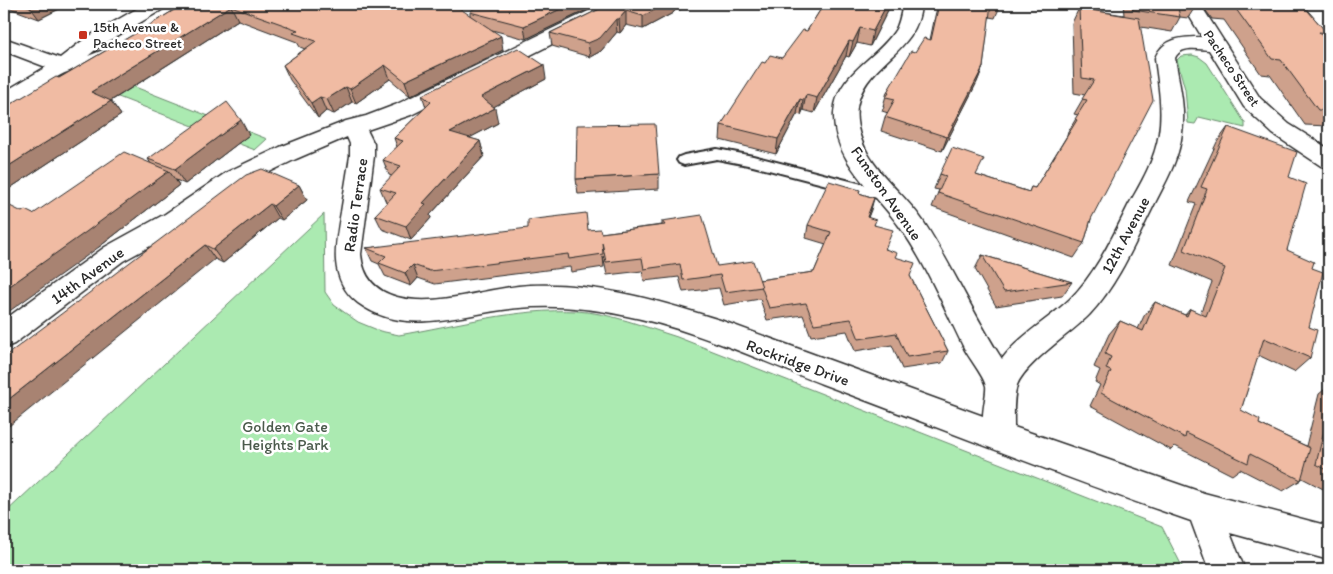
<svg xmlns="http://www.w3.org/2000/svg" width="1333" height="574" viewBox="0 0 1333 574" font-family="Itim,sans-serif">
	<rect width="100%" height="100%" fill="#fff"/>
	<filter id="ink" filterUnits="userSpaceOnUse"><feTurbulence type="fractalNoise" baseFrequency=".02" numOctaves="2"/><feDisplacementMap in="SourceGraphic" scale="10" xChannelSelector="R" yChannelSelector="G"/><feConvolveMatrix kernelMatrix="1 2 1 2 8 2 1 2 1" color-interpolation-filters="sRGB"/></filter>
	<g filter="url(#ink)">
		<g fill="#abeab1" stroke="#6b8a6e">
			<path d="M1192,55L1199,57L1207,63L1245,123V128L1199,117L1195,124L1188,123L1185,89L1177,60L1181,56Z"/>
			<path d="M97,72L267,139L255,150L77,81Z"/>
			<path d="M324,214L325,292L334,305L358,322L380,331L399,335C457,325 517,308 577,311C611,313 645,327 677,337L1162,527L1184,570H4V514Z"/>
		</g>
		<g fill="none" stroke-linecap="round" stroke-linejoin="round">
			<g stroke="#2b2b2b" stroke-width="4">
				<path id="lane" d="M717,149L753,156L889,191L894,192L896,196L894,200L889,201L753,166L717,159L684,165L679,163L677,160L679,157L684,155Z"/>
			</g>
			<g stroke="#2b2b2b" stroke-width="3">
				<g id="street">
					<path d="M145,4H167L165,8L100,46L88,56L111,47L118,45L125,47L128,51C117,67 87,66 70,71C56,75 26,97 12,106L4,108V92L46,67L4,51V38L60,58L86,38Z"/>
					<path d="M603,4H626L624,8L411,115L367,130L374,144V156L361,254C363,277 375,291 397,297C438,308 488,287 530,285C595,282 658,300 720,320L983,416C983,409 987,391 986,386C984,377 970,359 965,350C944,308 926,263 899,226C874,191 832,160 834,113C836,73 878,59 896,29C900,21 901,13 903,4H921C919,50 872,60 859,99C853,116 859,138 868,154C882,179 907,197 923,221C952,265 973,314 1002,359C1020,335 1048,320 1070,299C1096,273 1112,238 1128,206C1141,183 1155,160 1159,133C1163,108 1158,83 1155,58C1163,38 1182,37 1202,37L1182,4H1200L1260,98L1289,124L1329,149V168L1321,166L1273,134L1244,107L1209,50C1198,49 1181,45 1175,58C1179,83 1186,108 1182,133C1179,160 1165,183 1153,207C1135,243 1118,284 1090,314C1072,333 1026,362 1017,385C1013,398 1014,414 1014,427L1204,493L1329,526V560L1230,533L1245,570H1209L1191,521C1067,479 945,430 822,384C757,359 691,328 622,315C588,308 553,305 519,308C465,312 407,339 358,303C328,280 335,244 341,212C344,193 347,175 350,156V144L347,137L296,159L245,184L183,228L123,261L14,344L4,348V320L105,247L165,214L227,172L280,147L346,121L366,116L395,105Z"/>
				</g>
			</g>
			<use href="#lane" fill="#fff" fill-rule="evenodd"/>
			<use href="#street" fill="#fff" fill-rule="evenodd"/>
		</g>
		<g fill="#cea18c" stroke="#2b2b2b">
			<path d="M4,4H69L39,19L4,6Z"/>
			<path d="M184,4L470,16V12L599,4L526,39L492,30L503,50L410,96L390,79L356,103L352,102L334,114L326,111L318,118L290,80L283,65L305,49L300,47L297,42L238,20L111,101L121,115L4,192V108L59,78L148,26Z"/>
			<path d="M610,4H689L687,6L679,10L676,9L673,13L643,29L626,25L620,33L617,32L601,51L590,57L552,46L550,33Z"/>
			<path d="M824,4H890L889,8L870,46L857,43L849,57L846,56L814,113L803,110L801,115L797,114L776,154L720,140L721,125L765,63L782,58L807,31Z"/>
			<path d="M938,4H1001L995,18L989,17L983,67L977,82L942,151L881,131L885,117L888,113L882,111L884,107L883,106L887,92L915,52L930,40L935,16Z"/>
			<path d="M1123,4H1197L1188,18L1180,17L1172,32L1141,27L1091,219L1084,243L1074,258L932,207L939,190L934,189L940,174L976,175L1029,192L1031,187L1035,188L1068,134H1067L1078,115L1074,114L1085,95L1074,93L1072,23L1079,8L1124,15Z"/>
			<path d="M1201,4H1302L1327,33L1323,38L1329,45V126L1305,125L1270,75L1261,74L1224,20L1212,19Z"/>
			<path d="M546,79L493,107L498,123L469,138L480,141L484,156L430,215L431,218L411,240L382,229L375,215L387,203L386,202L380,188L392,176L389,175L383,160L397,147L394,138L426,107L422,95Z"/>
			<path d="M1228,127L1289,177L1287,250L1312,268L1309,327L1310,358L1294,372L1258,355L1241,410L1259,424L1306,446L1319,394L1329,386V492L1302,478L1301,480L1283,491L1240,469L1232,475L1175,446L1171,450L1090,406L1100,385L1095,382L1100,370L1094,367L1109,334L1120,321L1138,329L1144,316L1155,302L1185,315L1190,309L1200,314L1212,282L1172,265L1196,204L1189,202L1217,142Z"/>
			<path d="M249,135L185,184L176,180L179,185L99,247L22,212L33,214L151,164L148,159Z"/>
			<path d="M659,174V189L578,194L576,179Z"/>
			<path d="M299,185L307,200L282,220L278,218L223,263L215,259L4,357Z"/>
			<path d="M859,193L874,198L868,217L875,225L886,249L895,257L910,276L948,351L942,363L902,369L892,345L855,351L847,331L811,336L803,315L767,320L760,299L724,305L719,288L683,292L679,277L644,281L642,271L607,275L603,256L604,267L571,272L570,267L435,284L418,278L411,286L385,276L379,264L372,261L366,248L588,230L601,233L662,225V221L717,266L759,280L814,272L826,244L806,238L808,225Z"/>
			<path d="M982,255L1072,282L1062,296L996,306L975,269Z"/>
		</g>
		<g fill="#a88372" stroke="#2b2b2b">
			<path d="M36,4H69L39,19L30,7Z"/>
			<path d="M571,4H599L526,39L524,26Z"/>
			<path d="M666,4H676V9L673,13L643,29V16Z"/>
			<path d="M679,4H689L687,6L679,10Z"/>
			<path d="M887,4H890L889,8L870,46L873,31Z"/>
			<path d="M231,6L238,20L101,107L91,92Z"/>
			<path d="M626,11V25L620,33L619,19Z"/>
			<path d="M616,19L617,32L601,51L590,57L588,43Z"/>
			<path d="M860,28L857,43L849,57L853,42Z"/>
			<path d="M501,36L503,50L410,96L405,81Z"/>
			<path d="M849,41L846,56L814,113L817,98Z"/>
			<path d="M385,65L390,79L356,103L350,89Z"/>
			<path d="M544,65L546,79L484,112L481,97Z"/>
			<path d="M983,67L977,82L942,151L947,137Z"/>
			<path d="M346,87L352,102L334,114L327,99Z"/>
			<path d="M806,95L803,110L801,115L803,100Z"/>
			<path d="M320,97L326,111L318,118L311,103Z"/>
			<path d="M800,99L797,114L776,154L778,139Z"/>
			<path d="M111,101L121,115L4,192V169Z"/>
			<path d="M495,108L498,123L454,146L450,132Z"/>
			<path d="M241,120L249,135L185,184L175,169Z"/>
			<path d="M480,141L484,156L430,215L431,218L411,240L406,226L423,203Z"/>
			<path d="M169,171L179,185L99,247L4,315V290Z"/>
			<path d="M299,185L307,200L282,220L273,206Z"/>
			<path d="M874,198L871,210L863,230L867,217Z"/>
			<path d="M270,204L278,218L223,263L213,249Z"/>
			<path d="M205,245L215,259L4,430V403Z"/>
			<path d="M413,265L418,278L411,286L405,273Z"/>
		</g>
		<g fill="#f0bba3" stroke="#2b2b2b">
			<path d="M22,4H36L30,7Z"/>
			<path d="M184,4H453L501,36L405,81L385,65L350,89L346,87L327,99L320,97L311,103L283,65L316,41L293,33L298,30L231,6L91,92L111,101L4,169V108L56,77L59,78L148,26Z"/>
			<path d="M479,4H571L524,26L470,12Z"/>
			<path d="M610,4H666L643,16L626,11L619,19H616L600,38L588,43L550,33Z"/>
			<path d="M824,4H887L873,31L860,28L853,42L849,41L817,98L806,95L803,100L800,99L778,139L721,125L762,62L765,63L770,55L782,58L803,30L807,31Z"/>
			<path d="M939,4H991L983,67L947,137L885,117L895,99L886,97L889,93L887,92L911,51L915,52L924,38L931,40Z"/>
			<path d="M1132,4H1177L1180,17L1133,10Z"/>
			<path d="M1220,4H1302L1327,33L1319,32L1329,45V110H1318L1281,60L1272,59L1233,5H1221Z"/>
			<path d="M1079,8L1139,18L1153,100L1091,219L1084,243L938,193L946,176L940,174L952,148L984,159L976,175L1029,192L1031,187L1035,188L1077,120L1075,119L1087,100L1082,99L1094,80L1082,78Z"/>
			<path d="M518,48L544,65L481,97L495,108L450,132L480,141L423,203L426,204L406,226L375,215L396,193L380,188L401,166L383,160L403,141L394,138L431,102L422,95Z"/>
			<path d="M227,102L241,120L175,169L148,159Z"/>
			<path d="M655,124L659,174L576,179L577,125Z"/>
			<path d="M1228,127L1297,152L1289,177L1306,184L1287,250L1314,262L1312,268L1323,272L1309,327L1317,330L1310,358L1264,338L1241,410L1260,420L1259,424L1310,448L1301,480L1250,454L1248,463L1186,433L1185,438L1101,393L1111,371L1106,369L1111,357L1105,354L1120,321L1143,331L1155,302L1187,316L1190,309L1206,316L1225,268L1184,250L1207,189L1201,187Z"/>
			<path d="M124,152L169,171L86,232L4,290V203L22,212L25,210L33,214Z"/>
			<path d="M262,169L299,185L273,206L270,204L213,249L205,245L4,403V357L246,175Z"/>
			<path d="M829,181L860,190L859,193L874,198L867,217L876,220L874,225L893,230L885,249L897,253L895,257L915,263L910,276L948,351L907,357L896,333L859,339L851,319L814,324L806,303L769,308L759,280L814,272L831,232L808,225Z"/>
			<path d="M586,213L588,230L600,229L601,233L665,225L662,221L702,215L717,266L753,261L762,287L725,292L720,275L683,280L680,264L644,269L642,258L606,262L602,242L603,254L569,259L568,254L430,271L413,265L405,273L379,263L386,256L366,248L528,228V220Z"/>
			<path d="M982,255L1072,282L1004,292Z"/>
			<path d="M1329,410V471L1316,464Z"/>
		</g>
	</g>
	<rect fill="#c8321e" stroke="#fff" stroke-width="2" x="78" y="30" width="10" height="10" rx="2.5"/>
	<g text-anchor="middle" stroke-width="5" stroke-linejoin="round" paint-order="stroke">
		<g font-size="14" fill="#2b2b2b" stroke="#fff" text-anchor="start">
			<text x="93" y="32">15th Avenue &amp;<tspan x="93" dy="16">Pacheco Street</tspan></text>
		</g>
		<g font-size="14" fill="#2b2b2b" stroke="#fff">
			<text transform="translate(1232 68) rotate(56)" y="5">Pacheco Street</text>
		</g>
		<g font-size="16" fill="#2b2b2b" stroke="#fff">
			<text transform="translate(887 193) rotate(55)" y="6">Funston Avenue</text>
			<text transform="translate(355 205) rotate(-82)" y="6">Radio Terrace</text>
			<text transform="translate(1125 235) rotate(-62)" y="6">12th Avenue</text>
			<text transform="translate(87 275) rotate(-36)" y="6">14th Avenue</text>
			<text transform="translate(798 362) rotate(20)" y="6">Rockridge Drive</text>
		</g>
		<g font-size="16" fill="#4b5b4c" stroke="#fff">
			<text x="285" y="432">Golden Gate<tspan x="285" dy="18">Heights Park</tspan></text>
		</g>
	</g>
	<rect width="1333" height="574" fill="none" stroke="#fff" stroke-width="20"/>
	<rect x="10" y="10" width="1313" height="554" fill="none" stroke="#2b2b2b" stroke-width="2" filter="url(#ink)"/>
</svg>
